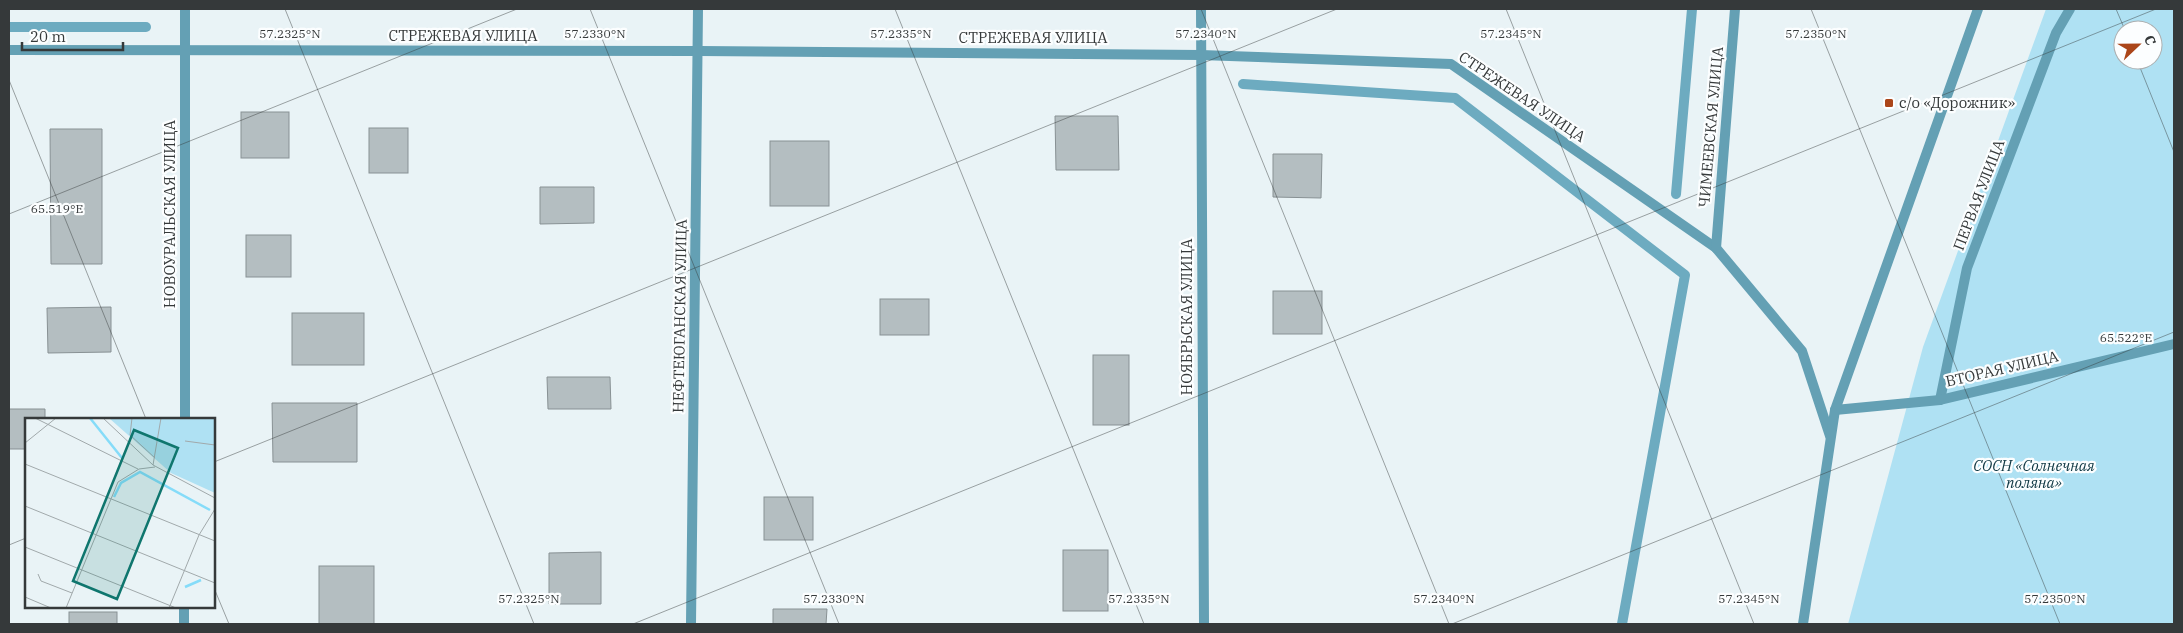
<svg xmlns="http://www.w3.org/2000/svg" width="2183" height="633" viewBox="0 0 2183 633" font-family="'IBM Plex Serif',serif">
	<rect width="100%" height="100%" fill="#e9f3f6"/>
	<path fill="#afe1f3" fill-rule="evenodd" d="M2046,9H2174V624H1848L1923,347ZM2123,30H2153V60H2123Z"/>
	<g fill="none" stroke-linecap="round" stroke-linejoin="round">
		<g stroke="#6dabc0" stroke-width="10">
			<path d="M9,27H146"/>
			<path d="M1243,84L1455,98L1685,275L1622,624"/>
			<path d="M1676,194L1692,9"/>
		</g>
	</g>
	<g fill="#b4bec1" stroke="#889194">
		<rect x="241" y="112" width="48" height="46"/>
		<path d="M1055,116H1118L1119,170H1056Z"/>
		<rect x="369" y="128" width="39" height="45"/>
		<path d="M50,129H102V264H51Z"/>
		<rect x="770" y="141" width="59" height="65"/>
		<path d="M1273,154H1322L1321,198L1273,197Z"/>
		<path d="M540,187H594V223L540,224Z"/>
		<rect x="246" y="235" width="45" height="42"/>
		<rect x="1273" y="291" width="49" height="43"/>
		<rect x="880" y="299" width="49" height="36"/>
		<path d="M111,307V352L48,353L47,308Z"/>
		<rect x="292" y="313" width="72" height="52"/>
		<rect x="1093" y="355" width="36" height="70"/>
		<path d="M547,377H610L611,409H548Z"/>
		<path d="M272,403H357V462H273Z"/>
		<path d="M9,409H45V419H26V449H9Z"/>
		<rect x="764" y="497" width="49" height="43"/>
		<rect x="1063" y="550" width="45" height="61"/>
		<path d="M601,552V604H549V553Z"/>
		<rect x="319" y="566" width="55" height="58"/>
		<path d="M773,609H827L826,624H773Z"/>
		<rect x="69" y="612" width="48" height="12"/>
	</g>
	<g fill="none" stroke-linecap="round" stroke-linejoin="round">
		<g stroke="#64a0b4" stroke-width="10">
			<path d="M1940,400L1967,268L2056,33L2070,9"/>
			<path d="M1835,410L1940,400L2174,344"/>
		</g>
		<g stroke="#64a0b4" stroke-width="10">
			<path d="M1201,9L1204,624"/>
			<path d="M9,50L699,51L1201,55L1451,64L1716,248L1802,351L1830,436"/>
			<path d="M1716,248L1735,9"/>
			<path d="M185,419V9"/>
			<path d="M184,624V607"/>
			<path d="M691,624L698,9"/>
		</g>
		<path stroke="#64a0b4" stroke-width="10" d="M1803,624L1835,410L1978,9"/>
	</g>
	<path fill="none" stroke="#35393a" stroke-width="1" stroke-opacity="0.45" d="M285,9L534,624M590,9L839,624M895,9L1144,624M1201,9L1449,624M1506,9L1754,624M1811,9L2060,624M2116,9L2125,30M2137,60L2174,152M9,80L146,419M9,214L517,9M214,462L1337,9M9,545L26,538M214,588L229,624M633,624L2156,9M1452,624L2174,332"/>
	<rect fill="#ab461a" stroke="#fcfeff" stroke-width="2" x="1884" y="98" width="10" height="10" rx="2.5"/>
	<g text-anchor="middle" stroke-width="4.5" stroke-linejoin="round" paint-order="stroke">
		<g font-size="15" fill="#35393a" stroke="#fcfeff">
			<text x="463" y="41">СТРЕЖЕВАЯ УЛИЦА</text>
			<text x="1033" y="43">СТРЕЖЕВАЯ УЛИЦА</text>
			<text transform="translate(1522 97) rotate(34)" y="5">СТРЕЖЕВАЯ УЛИЦА</text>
			<text transform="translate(1711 127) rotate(-85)" y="5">ЧИМЕЕВСКАЯ УЛИЦА</text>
			<text transform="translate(1979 195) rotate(-69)" y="5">ПЕРВАЯ УЛИЦА</text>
			<text transform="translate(170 214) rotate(-90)" y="5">НОВОУРАЛЬСКАЯ УЛИЦА</text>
			<text transform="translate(680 316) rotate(-89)" y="5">НЕФТЕЮГАНСКАЯ УЛИЦА</text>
			<text transform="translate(1187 317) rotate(-90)" y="5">НОЯБРЬСКАЯ УЛИЦА</text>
			<text transform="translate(2002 369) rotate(-13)" y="5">ВТОРАЯ УЛИЦА</text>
		</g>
		<g font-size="15" fill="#35393a" stroke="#fcfeff" text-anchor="start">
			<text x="1899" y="108">с/о «Дорожник»</text>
		</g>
		<g font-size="15" font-style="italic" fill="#0f3844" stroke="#fcfeff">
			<text x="2034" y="471">СОСН «Солнечная<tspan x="2034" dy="17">поляна»</tspan></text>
		</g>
	</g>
	<g transform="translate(25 418)">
		<rect width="190" height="190" fill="#e9f3f6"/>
		<path d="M84,0H190V75L146,55Z" fill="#afe1f3"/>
		<path fill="none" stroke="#85dcf9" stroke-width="2.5" d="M65,0L97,40M89,79L96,65L115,54L185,92M160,169L176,162"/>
		<path fill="none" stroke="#a1a9ab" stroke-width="1" d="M10,0L113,51M78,0L128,47L190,80M107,0L105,17L130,40M160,23L190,27M0,25L31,0M0,46L190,123M128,47L136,0M0,88L190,165M0,129L151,190M13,156L16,163L47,175M0,179L26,190M41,190L93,64L114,51L130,49M144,190L174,117L190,91"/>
		<path fill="#0f766e" fill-opacity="0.15" stroke="#0f766e" stroke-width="2.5" d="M109,12L153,30L92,181L48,163Z"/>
		<rect width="190" height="190" fill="none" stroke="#35393a" stroke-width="2.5"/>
	</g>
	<g font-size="12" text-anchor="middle" fill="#35393a" stroke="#fcfeff" stroke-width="4.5" stroke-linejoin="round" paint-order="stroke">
		<text x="290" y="38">57.2325°N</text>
		<text x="595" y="38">57.2330°N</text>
		<text x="901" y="38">57.2335°N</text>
		<text x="1206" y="38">57.2340°N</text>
		<text x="1511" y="38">57.2345°N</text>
		<text x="1816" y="38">57.2350°N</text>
		<text x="57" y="213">65.519°E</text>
		<text x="2126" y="342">65.522°E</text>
		<text x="529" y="603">57.2325°N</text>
		<text x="834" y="603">57.2330°N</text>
		<text x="1139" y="603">57.2335°N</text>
		<text x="1444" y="603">57.2340°N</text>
		<text x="1749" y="603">57.2345°N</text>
		<text x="2055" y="603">57.2350°N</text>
	</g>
	<rect width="2183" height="633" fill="none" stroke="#35393a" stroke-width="20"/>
	<g transform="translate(2138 45) rotate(68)"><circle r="24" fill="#fcfeff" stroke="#acafb0"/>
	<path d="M0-4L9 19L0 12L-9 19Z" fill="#ab461a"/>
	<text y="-8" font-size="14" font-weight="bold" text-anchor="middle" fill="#35393a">С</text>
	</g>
	<path d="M22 42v8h101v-8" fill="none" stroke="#35393a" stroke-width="2.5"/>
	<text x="30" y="42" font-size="15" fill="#35393a" stroke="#fcfeff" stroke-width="4" paint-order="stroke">20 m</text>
</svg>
